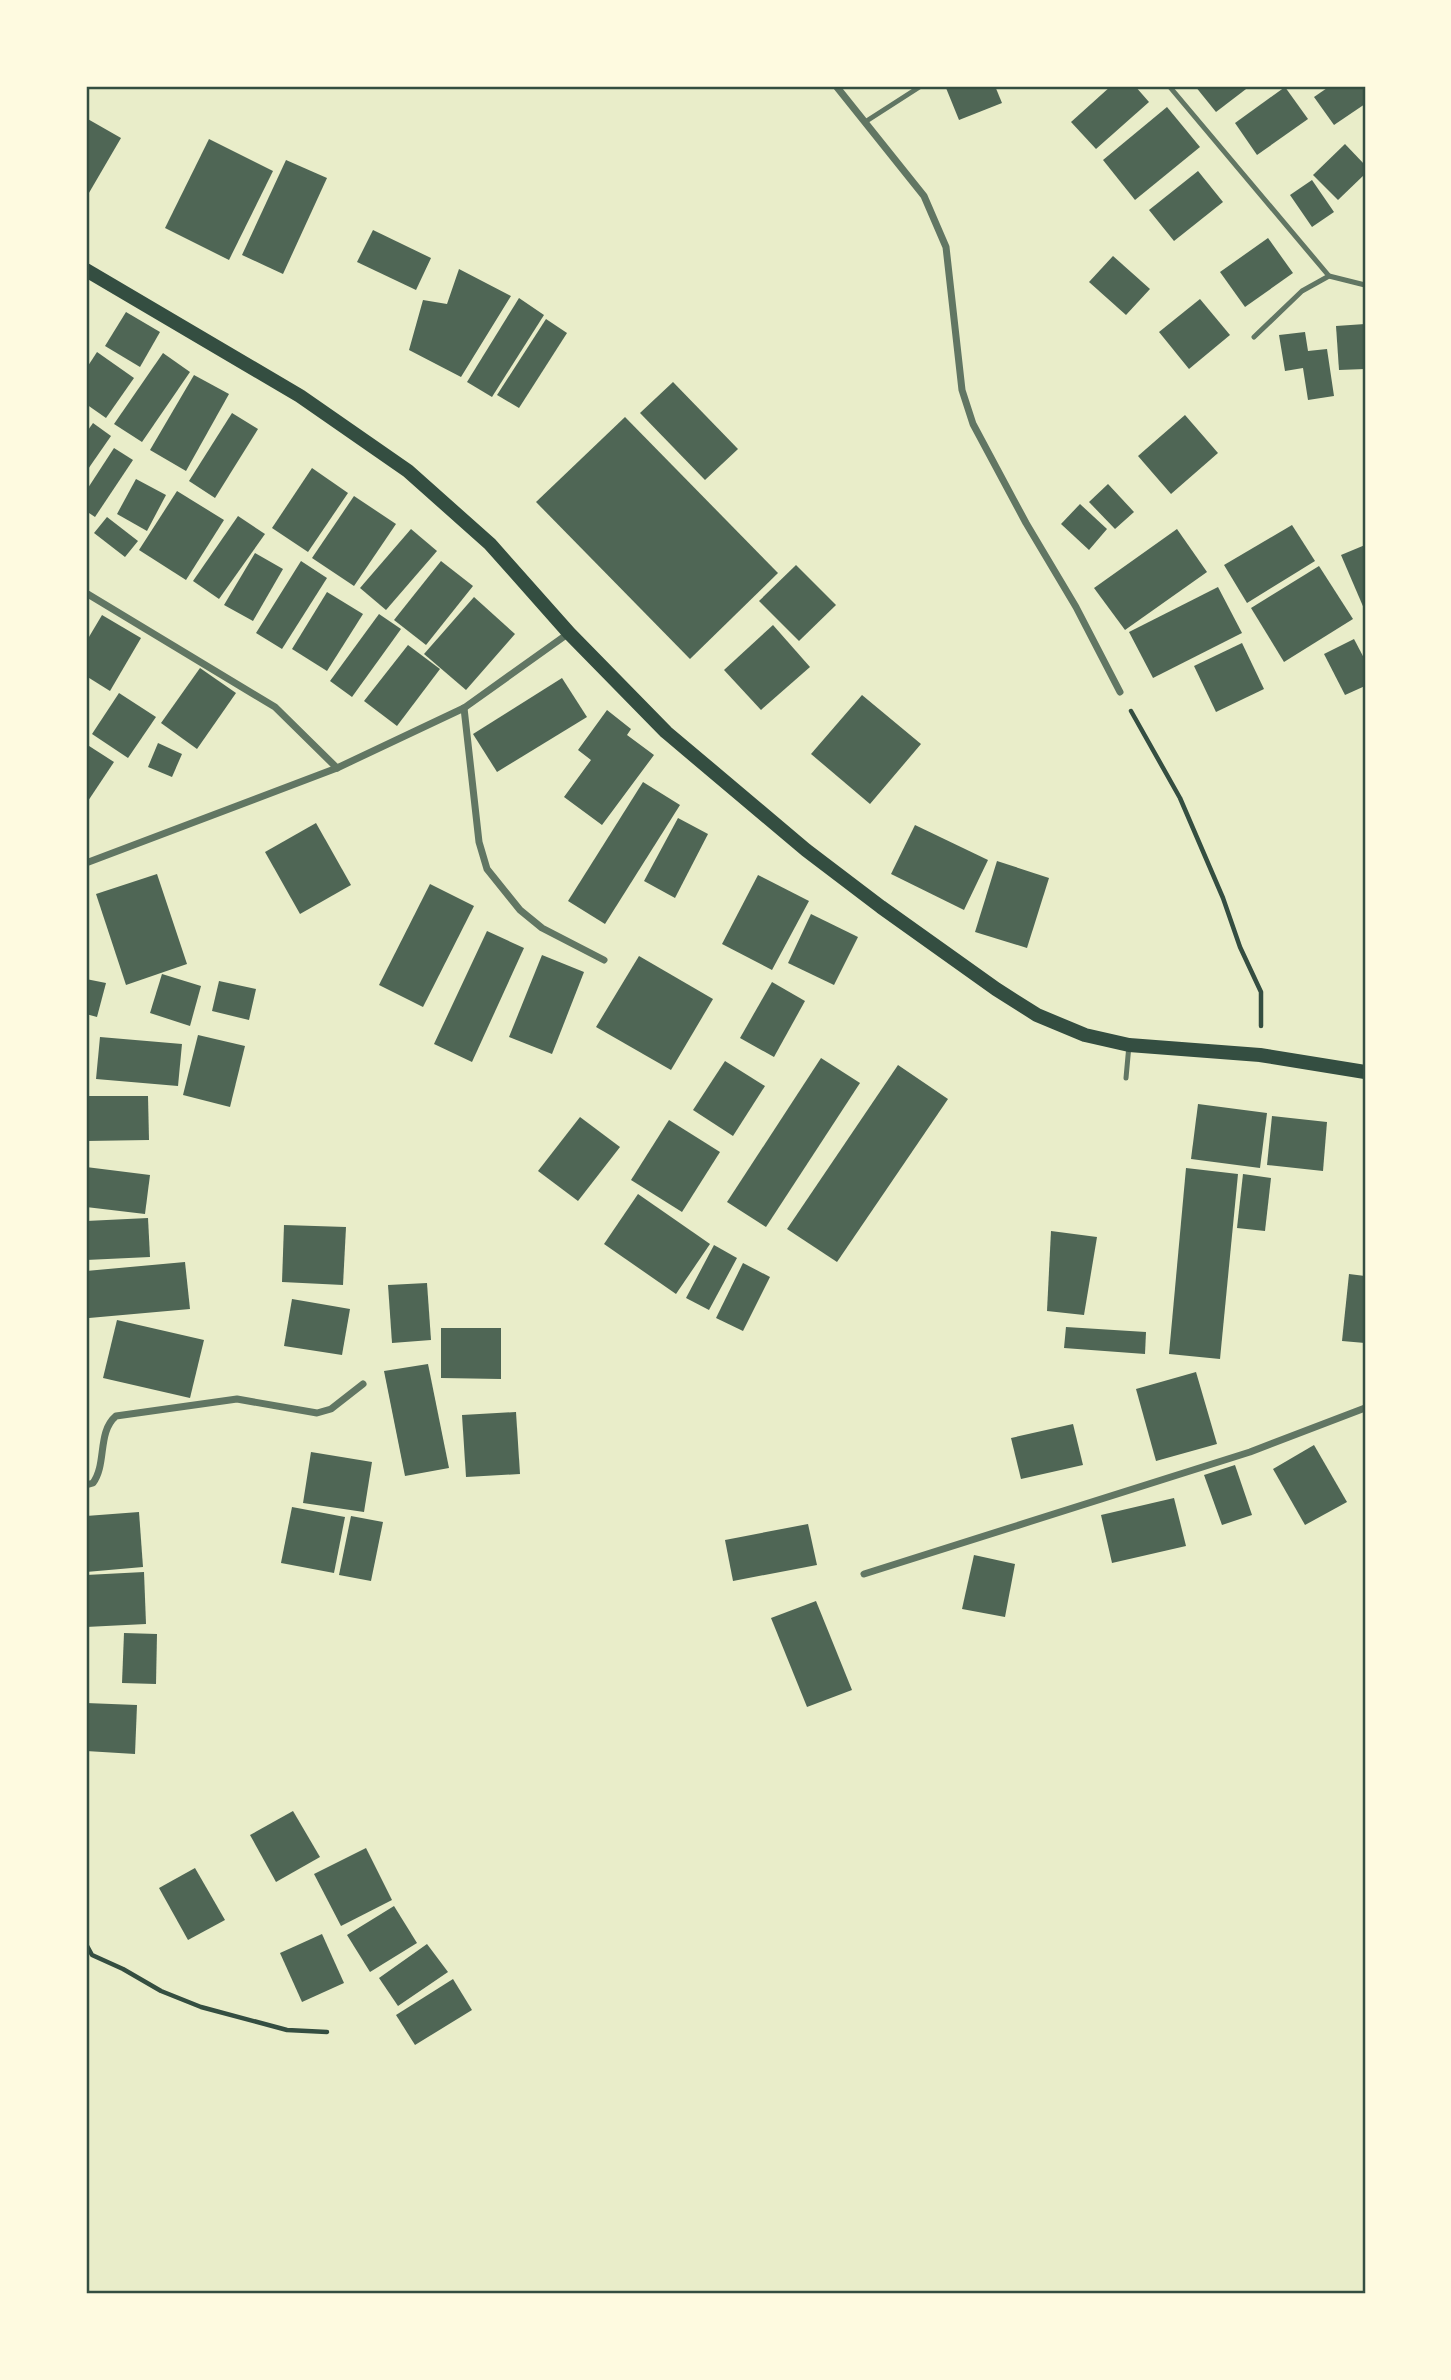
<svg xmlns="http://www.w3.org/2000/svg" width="1451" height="2380" viewBox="0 0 1451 2380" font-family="Barlow,sans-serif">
	<rect width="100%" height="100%" fill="#e9edc9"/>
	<g fill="#4f6655">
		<path d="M953,86H995L1002,103L959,120L946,88Z"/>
		<path d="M1111,86H1135L1149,102L1096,149L1071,122Z"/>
		<path d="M1195,86H1250L1216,112Z"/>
		<path d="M1330,86H1365V104L1334,125L1314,97Z"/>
		<path d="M1285,87L1308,119L1257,155L1235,123Z"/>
		<path d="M1167,107L1200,147L1135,200L1103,160Z"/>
		<path d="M86,118L121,138L86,198Z"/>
		<path d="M209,139L273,171L229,260L165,228Z"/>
		<path d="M1345,144L1365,165V174L1338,200L1313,175Z"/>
		<path d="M286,160L327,178L283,274L242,255Z"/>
		<path d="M1198,171L1223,202L1174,241L1149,210Z"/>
		<path d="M1312,180L1334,212L1312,227L1290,195Z"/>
		<path d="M373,230L431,258L416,290L357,262Z"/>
		<path d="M1268,238L1293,273L1245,307L1220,272Z"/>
		<path d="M1113,256L1150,289L1126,315L1089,282Z"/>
		<path d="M459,269L511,296L461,377L409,350L423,300L447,304Z"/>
		<path d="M519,298L544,315L492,397L467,382Z"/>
		<path d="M1200,299L1230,335L1189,369L1159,332Z"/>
		<path d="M126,312L160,332L140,367L105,346Z"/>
		<path d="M546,319L567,333L519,408L497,395Z"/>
		<path d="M1365,324V369L1339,370L1336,326Z"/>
		<path d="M1305,332L1308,351L1327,349L1334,396L1308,400L1303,368L1285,371L1279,335Z"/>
		<path d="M97,352L134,378L106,418L86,404V369Z"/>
		<path d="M163,353L190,372L142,442L114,424Z"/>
		<path d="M194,375L229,394L186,471L150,450Z"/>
		<path d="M673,382L738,449L705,480L640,413Z"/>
		<path d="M232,413L258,429L215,498L189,481Z"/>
		<path d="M1185,415L1218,453L1171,494L1138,456Z"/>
		<path d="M625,417L778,573L690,659L536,502Z"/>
		<path d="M93,423L111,436L86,472V433Z"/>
		<path d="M114,448L133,460L95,517L86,511V491Z"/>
		<path d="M312,468L348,493L308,552L272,528Z"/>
		<path d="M136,479L166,495L147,531L117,514Z"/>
		<path d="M1108,484L1134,512L1115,529L1089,502Z"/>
		<path d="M177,491L224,520L186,580L139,550Z"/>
		<path d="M354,496L396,524L354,586L312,558Z"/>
		<path d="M1080,504L1107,529L1089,550L1061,524Z"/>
		<path d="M238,516L265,534L219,599L193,581Z"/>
		<path d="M107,517L138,541L125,557L94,533Z"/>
		<path d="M1292,525L1315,561L1247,603L1224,565Z"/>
		<path d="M411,529L437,551L386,610L360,588Z"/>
		<path d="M1177,529L1207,572L1125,630L1094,588Z"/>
		<path d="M1365,545V611L1341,555Z"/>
		<path d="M255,553L283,569L253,621L224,605Z"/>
		<path d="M301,561L327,578L282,649L256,633Z"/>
		<path d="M441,561L473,586L426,645L394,620Z"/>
		<path d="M796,565L836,605L799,641L759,601Z"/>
		<path d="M1319,566L1353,619L1284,662L1251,608Z"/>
		<path d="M1218,587L1242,633L1153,678L1129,632Z"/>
		<path d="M327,592L363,614L327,671L292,649Z"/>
		<path d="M474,597L515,634L466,690L424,654Z"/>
		<path d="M379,614L401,629L352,697L330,681Z"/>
		<path d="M102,615L141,638L110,691L86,676V642Z"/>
		<path d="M773,625L810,667L761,710L724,670Z"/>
		<path d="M1354,639L1365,660V686L1345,695L1324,654Z"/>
		<path d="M1242,643L1264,689L1216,712L1194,666Z"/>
		<path d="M408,645L440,669L397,726L364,701Z"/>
		<path d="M200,668L236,693L197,749L161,723Z"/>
		<path d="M562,678L587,717L497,772L473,734Z"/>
		<path d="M119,693L156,717L128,758L92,734Z"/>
		<path d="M862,695L921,744L870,804L811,754Z"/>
		<path d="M607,710L631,729L627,735L654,755L602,825L564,797L591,760L578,750Z"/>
		<path d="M158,743L182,754L172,777L148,767Z"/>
		<path d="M86,744L114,762L86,804Z"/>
		<path d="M643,782L680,805L605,924L568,901Z"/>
		<path d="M678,818L708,834L675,898L644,881Z"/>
		<path d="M316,823L351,885L300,914L265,852Z"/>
		<path d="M915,825L988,860L964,910L891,874Z"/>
		<path d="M997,861L1049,878L1027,948L975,932Z"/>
		<path d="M157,874L187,964L126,985L96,894Z"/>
		<path d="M758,875L809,901L772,970L722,944Z"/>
		<path d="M430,884L474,906L423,1007L379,985Z"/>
		<path d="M811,914L858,937L834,985L788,963Z"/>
		<path d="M487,931L524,948L472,1062L434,1044Z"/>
		<path d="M542,955L584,972L552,1054L509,1037Z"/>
		<path d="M639,956L713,999L671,1070L596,1027Z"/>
		<path d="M162,974L201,986L190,1026L150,1013Z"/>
		<path d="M86,979L106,983L97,1017L86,1014Z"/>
		<path d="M219,981L256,989L249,1020L212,1011Z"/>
		<path d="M772,982L805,1001L774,1057L740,1038Z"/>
		<path d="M198,1035L245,1046L230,1107L183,1095Z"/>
		<path d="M100,1037L182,1044L178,1086L96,1079Z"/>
		<path d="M821,1058L860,1083L766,1227L727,1202Z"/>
		<path d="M725,1061L765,1086L733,1136L693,1110Z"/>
		<path d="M898,1065L948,1099L837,1262L787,1229Z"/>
		<path d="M86,1096H148L149,1140L86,1141Z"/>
		<path d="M1198,1104L1267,1113L1260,1168L1191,1159Z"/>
		<path d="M1272,1116L1327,1122L1323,1171L1267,1165Z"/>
		<path d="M580,1117L620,1147L578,1201L538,1171Z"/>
		<path d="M669,1120L720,1152L682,1212L631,1180Z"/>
		<path d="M86,1167L150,1175L145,1214L86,1207Z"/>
		<path d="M1186,1168L1238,1174L1220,1359L1169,1354Z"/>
		<path d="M1243,1174L1271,1178L1265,1231L1237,1228Z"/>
		<path d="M638,1194L710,1244L676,1294L604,1244Z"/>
		<path d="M148,1218L150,1257L86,1260V1221Z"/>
		<path d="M284,1225L346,1227L343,1285L282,1282Z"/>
		<path d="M1051,1231L1097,1237L1084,1315L1047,1311Z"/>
		<path d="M714,1245L737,1258L709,1310L686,1298Z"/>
		<path d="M185,1262L190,1309L89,1318L86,1271Z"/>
		<path d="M743,1263L770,1277L743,1331L716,1318Z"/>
		<path d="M1349,1274L1365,1276V1343L1342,1341Z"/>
		<path d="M427,1283L431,1340L392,1343L388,1285Z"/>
		<path d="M292,1299L350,1309L342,1355L284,1346Z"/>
		<path d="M117,1320L204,1340L190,1398L103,1378Z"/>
		<path d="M1066,1327L1146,1332L1145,1354L1064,1348Z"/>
		<path d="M441,1328H501V1379L441,1378Z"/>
		<path d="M428,1364L449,1468L405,1476L384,1371Z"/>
		<path d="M1196,1372L1217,1444L1156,1461L1136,1389Z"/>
		<path d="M516,1412L520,1474L466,1477L462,1415Z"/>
		<path d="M1073,1424L1083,1465L1021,1479L1011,1438Z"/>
		<path d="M1314,1445L1347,1502L1305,1525L1273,1469Z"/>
		<path d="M311,1452L372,1462L364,1512L303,1503Z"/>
		<path d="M1235,1465L1252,1515L1222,1525L1204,1475Z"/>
		<path d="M1174,1498L1186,1546L1112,1563L1101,1515Z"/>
		<path d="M292,1507L345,1517L334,1573L281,1563Z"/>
		<path d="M139,1512L143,1567L86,1572V1516Z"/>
		<path d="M351,1516L383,1522L371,1581L339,1575Z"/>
		<path d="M808,1524L817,1565L733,1581L725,1540Z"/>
		<path d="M974,1555L1015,1564L1005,1617L962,1609Z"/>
		<path d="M144,1572L146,1624L86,1627V1575Z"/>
		<path d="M816,1601L852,1690L807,1707L771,1618Z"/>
		<path d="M124,1633L157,1634L156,1684L122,1683Z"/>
		<path d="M86,1703L137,1705L135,1754L86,1751Z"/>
		<path d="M293,1811L320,1857L276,1882L250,1835Z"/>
		<path d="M366,1848L392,1900L341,1926L314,1874Z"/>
		<path d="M195,1868L225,1920L188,1940L159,1888Z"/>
		<path d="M394,1906L417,1943L370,1972L347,1935Z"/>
		<path d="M322,1934L344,1983L302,2002L280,1953Z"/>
		<path d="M427,1944L448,1972L398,2006L379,1978Z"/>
		<path d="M453,1979L472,2010L415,2045L396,2015Z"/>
	</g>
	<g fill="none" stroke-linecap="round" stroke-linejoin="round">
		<g stroke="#344e41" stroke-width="4.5">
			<path d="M1131,711L1180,798L1223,898L1240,947L1261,992V1026"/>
			<path d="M86,1944L92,1955L123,1969L161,1991L201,2007L287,2030L327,2032"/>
		</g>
		<g stroke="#617663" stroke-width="5">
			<path d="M1169,86L1329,276"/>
			<path d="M865,122L921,86"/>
			<path d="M1254,337L1302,291L1329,276L1365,285"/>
			<path d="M1126,1078L1129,1045"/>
		</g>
		<g stroke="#617663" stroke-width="7">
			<path d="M836,86L924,196L946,247L962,390L973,424L1026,523L1076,607L1120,692"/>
			<path d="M86,593L275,707L337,768"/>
			<path d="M464,708L479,842L487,869L520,910L542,928L604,960"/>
			<path d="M86,863L337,768L464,708L569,633"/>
			<path d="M86,1485L93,1483C107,1464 97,1432 116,1416L237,1399L317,1413L331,1409L363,1384"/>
			<path d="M864,1574L1250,1452L1365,1408"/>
		</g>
		<path stroke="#344e41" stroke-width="14" d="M86,270L300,396L408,471L490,544L569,633L666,732L806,850L881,907L996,989L1037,1015L1085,1035L1129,1045L1260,1055L1365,1072"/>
	</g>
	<rect width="1451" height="2380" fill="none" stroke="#fefae0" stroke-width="175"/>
	<rect x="88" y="88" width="1276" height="2204" fill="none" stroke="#344e41" stroke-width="2.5"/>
</svg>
